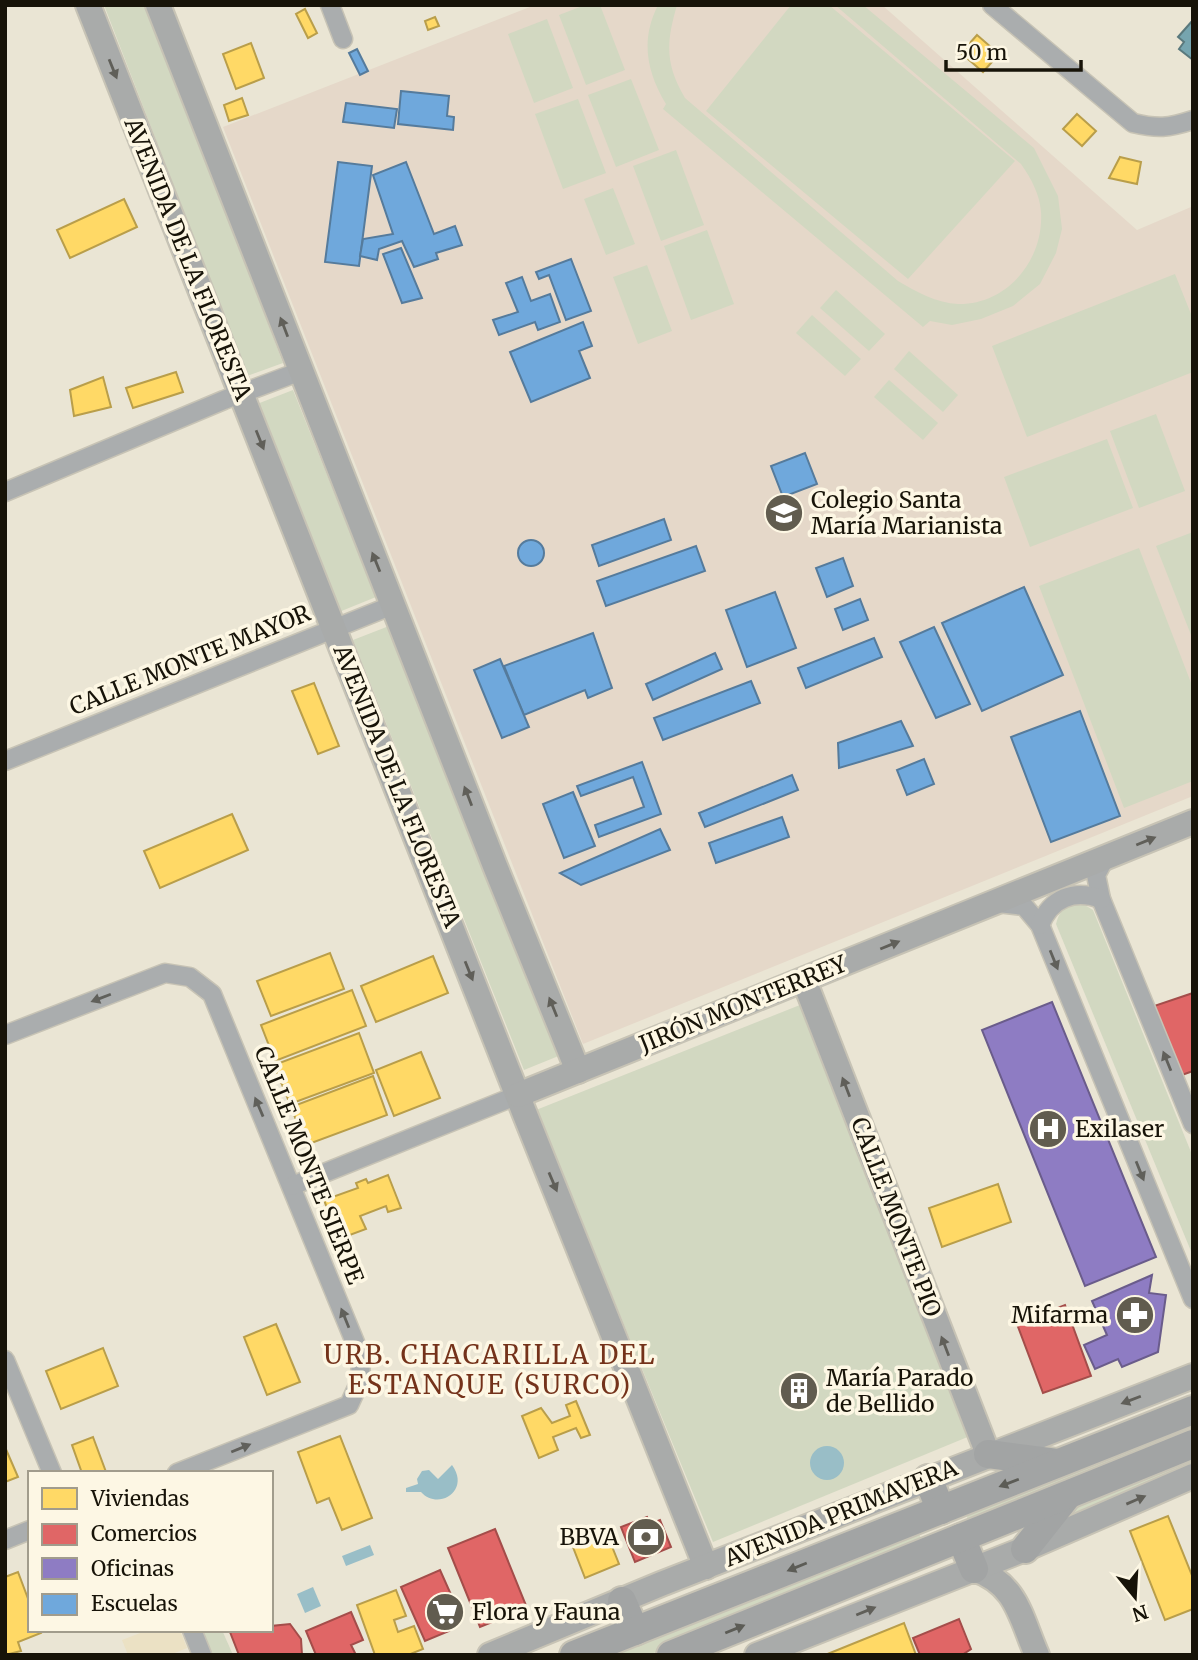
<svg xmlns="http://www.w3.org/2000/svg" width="1198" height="1660" viewBox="0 0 1198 1660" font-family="Merriweather,serif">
	<rect width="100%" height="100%" fill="#eae5d4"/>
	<path fill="#ebe1c4" d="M148,1630H180L187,1648L170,1655H128L122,1640Z"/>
	<path fill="#e5d8c9" d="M535,5H882L1137,230L1191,207L1193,213V796L583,1044L223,127Z"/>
	<g fill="#d2d8c1">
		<path d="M104,5H147L283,363L247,376Z"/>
		<path d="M585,5H600L625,70L586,85L559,15Z"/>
		<path d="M658,5H677C666,43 665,64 685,98L898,281C916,292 937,303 958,304C1007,305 1044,260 1041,212C1040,195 1031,178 1021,164L835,5H863L1034,148L1058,196L1062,229L1056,253L1040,284L1013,306L981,319L952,325L930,321L923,327L663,109L666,104C647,72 640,41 658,5Z"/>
		<path d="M791,5H829L1015,161L908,279L706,111Z"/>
		<path d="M547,19L573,88L534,103L508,34Z"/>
		<path d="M631,79L659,150L616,167L588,95Z"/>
		<path d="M578,99L606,173L563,189L535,114Z"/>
		<path d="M676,150L704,225L661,241L633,166Z"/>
		<path d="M613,188L635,244L606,255L584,199Z"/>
		<path d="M707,230L734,304L691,320L664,246Z"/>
		<path d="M647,265L672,331L638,344L613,277Z"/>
		<path d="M1175,274L1193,319V372L1027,437L992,346Z"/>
		<path d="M836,290L885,334L869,351L820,308Z"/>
		<path d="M812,315L861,359L845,376L796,333Z"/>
		<path d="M909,351L958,395L943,412L894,369Z"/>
		<path d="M889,380L938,423L923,440L874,397Z"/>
		<path d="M293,390L376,597L339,612L257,404Z"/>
		<path d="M1156,414L1185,491L1139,508L1110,431Z"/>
		<path d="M1107,439L1133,508L1030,547L1004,477Z"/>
		<path d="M1193,532V640L1156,546Z"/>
		<path d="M1139,548L1193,688V781L1124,808L1039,586Z"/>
		<path d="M389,626L561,1055L524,1070L353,640Z"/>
		<path d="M1083,904L1093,910L1193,1157V1256L1056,924C1060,908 1067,905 1083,904Z"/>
		<path d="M810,1001L970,1436L713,1542L536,1110Z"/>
		<path d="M1193,1421V1434L975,1523L967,1518L968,1511Z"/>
		<path d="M1193,1456V1468L1056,1523L1065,1508Z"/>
		<path d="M918,1530L922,1542L649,1655H606Z"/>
		<path d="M189,1630H222L233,1655H199Z"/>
	</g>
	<g fill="#99bec7">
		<circle cx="827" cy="1463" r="17"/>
		<path d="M452,1465C471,1491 438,1511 421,1492H406V1488L418,1484L417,1479L422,1471L429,1470L438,1479Z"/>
		<path d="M370,1545L374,1555L346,1566L342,1556Z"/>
		<path d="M313,1587L321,1606L305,1613L297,1594Z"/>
	</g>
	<g fill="#ffd966" stroke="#b99e4a" stroke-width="2">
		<path d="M305,9L317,33L308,38L296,14Z"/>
		<path d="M435,17L439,26L428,30L425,21Z"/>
		<path d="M977,35L999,54L983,72L961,53Z"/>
		<path d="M251,43L264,78L236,89L223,54Z"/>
		<path d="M242,98L248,115L229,121L224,105Z"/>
		<path d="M1077,114L1096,131L1082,146L1063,129Z"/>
		<path d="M1120,157L1141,162L1137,184L1109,178Z"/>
		<path d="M124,199L137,227L70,258L57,230Z"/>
		<path d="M176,372L183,392L133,408L126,388Z"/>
		<path d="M103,377L111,407L74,416L70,390Z"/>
		<path d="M314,683L339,746L318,754L292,691Z"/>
		<path d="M232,814L248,850L160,888L144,851Z"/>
		<path d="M330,953L344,989L271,1016L257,981Z"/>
		<path d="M433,956L448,993L376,1022L361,986Z"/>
		<path d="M352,990L366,1026L275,1061L261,1025Z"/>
		<path d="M359,1033L374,1073L290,1104L274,1065Z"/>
		<path d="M421,1052L440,1098L394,1116L376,1070Z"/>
		<path d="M373,1076L387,1115L306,1145L291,1107Z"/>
		<path d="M388,1175L401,1208L388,1212L386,1206L360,1216L366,1229L339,1239L324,1200L358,1188L356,1183L366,1179L368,1183Z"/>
		<path d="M998,1184L1011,1222L942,1247L929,1208Z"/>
		<path d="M276,1324L300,1382L267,1395L244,1337Z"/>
		<path d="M103,1348L118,1386L61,1409L46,1371Z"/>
		<circle cx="799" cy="1392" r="10"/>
		<path d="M576,1401L590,1435L581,1438L576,1428L553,1437L558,1450L539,1458L522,1416L541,1408L552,1423L570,1416L566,1405Z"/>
		<path d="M340,1436L372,1518L342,1530L329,1498L317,1503L298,1452Z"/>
		<path d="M93,1437L106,1472L104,1473H82L72,1445Z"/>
		<path d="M5,1447L18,1477L5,1482Z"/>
		<path d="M1168,1516L1193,1578V1609L1165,1620L1130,1531Z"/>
		<path d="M605,1529L619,1564L585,1578L571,1542Z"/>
		<path d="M18,1572L30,1604V1630H40L41,1633L18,1642L21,1651L5,1655V1577Z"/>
		<path d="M396,1590L406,1616L394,1620L398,1632L414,1626L423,1649L408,1655H375L357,1605Z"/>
		<path d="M904,1623L916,1655H825Z"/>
	</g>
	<g fill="#e06666" stroke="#a44d4a" stroke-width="2">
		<path d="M1193,993V1071L1182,1075L1154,1006Z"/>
		<path d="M1065,1305L1091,1376L1043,1393L1017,1324Z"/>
		<path d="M647,1517L650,1524L660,1520L671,1547L635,1562L621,1527Z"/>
		<path d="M495,1529L527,1608L480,1627L448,1548Z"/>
		<path d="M440,1570L461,1617L446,1624L449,1631L425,1641L401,1587Z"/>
		<path d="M351,1612L363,1640L351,1645L356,1655H316L306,1631Z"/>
		<path d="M959,1619L971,1649L962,1655H920L913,1638Z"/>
		<path d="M290,1624L301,1639L302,1655H239L230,1632L271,1630V1626Z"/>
	</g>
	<g fill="#8e7cc3" stroke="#6a5c8b" stroke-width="2">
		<path d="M1052,1002L1156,1257L1085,1286L982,1030Z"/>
		<path d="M1152,1275L1149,1293L1166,1295L1158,1352L1122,1367L1118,1359L1095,1369L1084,1345L1107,1335L1092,1301Z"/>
	</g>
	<g fill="#6fa8dc" stroke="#557b9c" stroke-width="2">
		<path d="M357,49L368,71L360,75L349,53Z"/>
		<path d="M401,91L449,96L447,116L454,117L453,130L398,124Z"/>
		<path d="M346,103L397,109L394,128L343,122Z"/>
		<path d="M338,162L372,166L359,266L325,262Z"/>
		<path d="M406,162L434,234L455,226L462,245L436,253L438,259L414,267L402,241L379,249L377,260L360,256L363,239L393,234L373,175Z"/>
		<path d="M401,248L422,298L402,303L383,254Z"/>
		<path d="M571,259L591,311L566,320L549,275L539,279L536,272Z"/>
		<path d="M522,277L531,301L550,294L560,322L538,330L535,322L499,335L493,320L518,312L506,283Z"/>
		<path d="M583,322L592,346L579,351L590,378L531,402L510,352Z"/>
		<path d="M805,453L817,484L783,497L771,466Z"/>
		<path d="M664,519L671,540L599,566L592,545Z"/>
		<circle cx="531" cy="553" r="13"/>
		<path d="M696,546L705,571L606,606L597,581Z"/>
		<path d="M843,558L853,586L827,597L816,568Z"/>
		<path d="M1024,587L1063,675L982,711L942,623Z"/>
		<path d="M775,592L796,648L747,667L726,610Z"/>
		<path d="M860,599L868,620L843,630L835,609Z"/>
		<path d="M934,627L970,704L936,718L900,642Z"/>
		<path d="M593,633L612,688L588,698L585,690L524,715L504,666Z"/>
		<path d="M874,638L882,657L806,688L798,668Z"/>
		<path d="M715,653L722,669L653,700L646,684Z"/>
		<path d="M500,659L529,727L502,738L474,670Z"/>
		<path d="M751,681L760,703L663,740L654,718Z"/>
		<path d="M1080,711L1120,816L1051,842L1011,737Z"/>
		<path d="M901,721L913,746L839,768L838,743Z"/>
		<path d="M924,759L934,784L907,795L897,770Z"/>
		<path d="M642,762L661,814L599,837L595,825L644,807L633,777L581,796L577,786Z"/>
		<path d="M792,775L798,790L705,827L699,813Z"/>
		<path d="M573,792L595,846L564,858L543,804Z"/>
		<path d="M782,817L789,837L716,863L709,843Z"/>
		<path d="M660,829L670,850L581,885L560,873Z"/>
	</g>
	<path fill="#76a5af" stroke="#5a797d" stroke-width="2" d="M1193,20V60L1179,49L1184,42L1178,37Z"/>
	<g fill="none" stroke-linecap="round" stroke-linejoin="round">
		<g stroke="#c7c3b5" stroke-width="21">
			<g id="street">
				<path d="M330,5L343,39"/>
				<path d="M992,5L1133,123C1158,129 1168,128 1193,120"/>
				<path d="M5,492L224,400L301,371"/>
				<path d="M5,761L393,605"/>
				<path d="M1105,858L1096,875L1101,899L1193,1124"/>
				<path d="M998,903L1024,906L1040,925L1193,1299"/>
				<path d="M1040,925C1051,898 1074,889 1101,899"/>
				<path d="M5,1035L165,973L190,977L212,994L361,1357L360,1381L349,1405L177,1473"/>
				<path d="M292,1186L518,1095"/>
				<path d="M5,1360L52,1473"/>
				<path d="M5,1540L30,1530"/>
				<path d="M192,1630L202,1655"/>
			</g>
		</g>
		<g stroke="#c7c3b5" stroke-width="28">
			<g id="secondary">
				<path d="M88,5L524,1112L706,1567"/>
				<path d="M158,5L495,866L578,1071"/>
				<path d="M804,980L988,1454"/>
				<path d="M518,1095L1193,822"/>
				<path d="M974,1569C1017,1584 1020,1616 1037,1655"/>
				<path d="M490,1655L661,1584L1193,1376"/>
				<path d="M757,1655L1025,1549L1193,1476"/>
			</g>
		</g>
		<g stroke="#c7c3b5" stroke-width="32">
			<g id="primary">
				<path d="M988,1454L1057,1463"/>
				<path d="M928,1479L941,1510"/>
				<path d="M961,1538L974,1569"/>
				<path d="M1025,1549L1067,1496"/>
				<path d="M622,1601L635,1631"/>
				<path d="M574,1655L1193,1410"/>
				<path d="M671,1655L1193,1444"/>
			</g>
		</g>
		<use href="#street" stroke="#aaadae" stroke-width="18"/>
		<use href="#secondary" stroke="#a9abaa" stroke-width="24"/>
		<use href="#primary" stroke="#a2a4a4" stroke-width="28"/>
	</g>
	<defs><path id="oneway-solid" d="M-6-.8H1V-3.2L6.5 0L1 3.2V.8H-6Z" transform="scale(1.75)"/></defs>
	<g fill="#605f59">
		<use href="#oneway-solid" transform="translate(113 69) rotate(68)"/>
		<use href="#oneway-solid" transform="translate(284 327) rotate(-111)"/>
		<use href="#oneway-solid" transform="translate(260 440) rotate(68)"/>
		<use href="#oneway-solid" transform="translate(376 562) rotate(-112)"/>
		<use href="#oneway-solid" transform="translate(468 796) rotate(-111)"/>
		<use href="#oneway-solid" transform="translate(1146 841) rotate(-22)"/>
		<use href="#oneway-solid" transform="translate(890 945) rotate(-22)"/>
		<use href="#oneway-solid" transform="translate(469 971) rotate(68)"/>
		<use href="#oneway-solid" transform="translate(553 1007) rotate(-112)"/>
		<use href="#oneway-solid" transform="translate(846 1087) rotate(-111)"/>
		<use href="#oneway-solid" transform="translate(553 1182) rotate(67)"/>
		<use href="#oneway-solid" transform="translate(945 1346) rotate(-111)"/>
		<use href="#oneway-solid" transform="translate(1131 1400) rotate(159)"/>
		<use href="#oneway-solid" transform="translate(1136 1500) rotate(-23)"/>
		<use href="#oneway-solid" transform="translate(866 1611) rotate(-22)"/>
	</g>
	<g fill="#60605b">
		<use href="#oneway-solid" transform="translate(1054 960) rotate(68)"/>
		<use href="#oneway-solid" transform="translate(101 998) rotate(159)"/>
		<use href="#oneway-solid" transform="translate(1167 1061) rotate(-112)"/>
		<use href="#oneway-solid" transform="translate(259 1107) rotate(-113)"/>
		<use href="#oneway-solid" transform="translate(1140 1171) rotate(68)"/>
		<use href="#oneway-solid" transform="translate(345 1318) rotate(-112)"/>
		<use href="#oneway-solid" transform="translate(241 1448) rotate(-22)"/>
	</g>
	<g fill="#5c5c56">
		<use href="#oneway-solid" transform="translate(1009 1483) rotate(159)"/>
		<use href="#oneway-solid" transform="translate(797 1567) rotate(158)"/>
		<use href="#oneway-solid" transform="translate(735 1629) rotate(-22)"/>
	</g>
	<defs>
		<g id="school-disc" transform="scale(2.0125)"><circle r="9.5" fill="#615c4f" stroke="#fdf7e4"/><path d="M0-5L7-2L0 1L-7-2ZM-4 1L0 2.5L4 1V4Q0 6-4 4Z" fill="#fff"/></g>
		<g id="hospital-disc" transform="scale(2.0125)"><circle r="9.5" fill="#615c4f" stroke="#fdf7e4"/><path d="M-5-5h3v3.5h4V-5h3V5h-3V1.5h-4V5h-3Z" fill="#fff"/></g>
		<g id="pharmacy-disc" transform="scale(2.0125)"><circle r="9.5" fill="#615c4f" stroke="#fdf7e4"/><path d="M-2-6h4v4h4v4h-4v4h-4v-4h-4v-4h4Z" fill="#fff"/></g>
		<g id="building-disc" transform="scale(2.0125)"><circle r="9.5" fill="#615c4f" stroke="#fdf7e4"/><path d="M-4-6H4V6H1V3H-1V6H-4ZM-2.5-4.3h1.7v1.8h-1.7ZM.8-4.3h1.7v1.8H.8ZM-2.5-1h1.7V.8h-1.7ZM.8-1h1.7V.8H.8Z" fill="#fff"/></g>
		<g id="bank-disc" transform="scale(2.0125)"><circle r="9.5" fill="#615c4f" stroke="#fdf7e4"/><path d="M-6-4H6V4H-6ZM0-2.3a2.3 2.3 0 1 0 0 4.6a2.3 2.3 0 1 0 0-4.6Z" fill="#fff"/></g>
		<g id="supermarket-disc" transform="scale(2.0125)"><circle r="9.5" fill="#615c4f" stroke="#fdf7e4"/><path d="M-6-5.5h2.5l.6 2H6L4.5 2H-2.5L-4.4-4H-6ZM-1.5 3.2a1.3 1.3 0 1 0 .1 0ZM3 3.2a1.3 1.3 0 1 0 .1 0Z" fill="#fff"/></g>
	</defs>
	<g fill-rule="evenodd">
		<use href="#school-disc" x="784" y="513"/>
		<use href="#hospital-disc" x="1048" y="1129"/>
		<use href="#pharmacy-disc" x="1135" y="1315"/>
		<use href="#building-disc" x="799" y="1391"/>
		<use href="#bank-disc" x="646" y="1537"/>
		<use href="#supermarket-disc" x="445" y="1612"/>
	</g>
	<g text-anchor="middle" stroke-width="7" stroke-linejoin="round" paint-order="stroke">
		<g font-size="23" fill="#171308" stroke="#fdf7e4">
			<text transform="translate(188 259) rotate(68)" y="8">AVENIDA DE LA FLORESTA</text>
			<text transform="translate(190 660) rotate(-22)" y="8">CALLE MONTE MAYOR</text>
			<text transform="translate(397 786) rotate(68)" y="8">AVENIDA DE LA FLORESTA</text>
			<text transform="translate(743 1004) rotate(-22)" y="8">JIRÓN MONTERREY</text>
			<text transform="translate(309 1165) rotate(68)" y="8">CALLE MONTE SIERPE</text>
			<text transform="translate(896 1217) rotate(69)" y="8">CALLE MONTE PIO</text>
			<text transform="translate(841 1513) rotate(-22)" y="8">AVENIDA PRIMAVERA</text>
		</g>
		<g font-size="23" fill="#171308" stroke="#fdf7e4" text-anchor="start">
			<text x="811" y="508">Colegio Santa<tspan x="811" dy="26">María Marianista</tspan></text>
			<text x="1075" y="1137">Exilaser</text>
			<text x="1108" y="1323" text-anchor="end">Mifarma</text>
			<text x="826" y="1386">María Parado<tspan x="826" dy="26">de Bellido</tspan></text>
			<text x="619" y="1545" text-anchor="end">BBVA</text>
			<text x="472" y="1620">Flora y Fauna</text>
		</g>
		<g font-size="26" letter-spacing="2" fill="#74321a" stroke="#fdf7e4">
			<text x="490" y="1364">URB. CHACARILLA DEL<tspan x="490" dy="30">ESTANQUE (SURCO)</tspan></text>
		</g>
	</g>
	<rect width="1198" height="1660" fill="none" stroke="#171308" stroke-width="14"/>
	<rect x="28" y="1471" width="245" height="161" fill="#fdf7e4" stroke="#a19c8c" stroke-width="2"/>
	<rect x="42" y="1488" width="35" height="21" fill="#ffd966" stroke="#a19c8c" stroke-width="2"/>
	<text x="91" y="1506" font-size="21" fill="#171308">Viviendas</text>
	<rect x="42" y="1524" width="35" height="21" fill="#e06666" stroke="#a19c8c" stroke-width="2"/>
	<text x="91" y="1541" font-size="21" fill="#171308">Comercios</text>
	<rect x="42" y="1558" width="35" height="21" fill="#8e7cc3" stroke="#a19c8c" stroke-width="2"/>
	<text x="91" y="1576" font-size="21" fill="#171308">Oficinas</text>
	<rect x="42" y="1594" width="35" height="21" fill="#6fa8dc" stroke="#a19c8c" stroke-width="2"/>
	<text x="91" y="1611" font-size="21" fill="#171308">Escuelas</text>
	<g transform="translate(1135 1597) rotate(162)" stroke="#fdf7e4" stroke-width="5" paint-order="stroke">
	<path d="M0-5L12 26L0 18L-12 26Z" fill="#171308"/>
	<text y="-10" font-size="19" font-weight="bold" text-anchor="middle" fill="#171308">N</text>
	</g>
	<path d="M946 60v10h135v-10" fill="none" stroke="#171308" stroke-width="3.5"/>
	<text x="956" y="60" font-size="21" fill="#171308" stroke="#fdf7e4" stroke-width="5" paint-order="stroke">50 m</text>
</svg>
